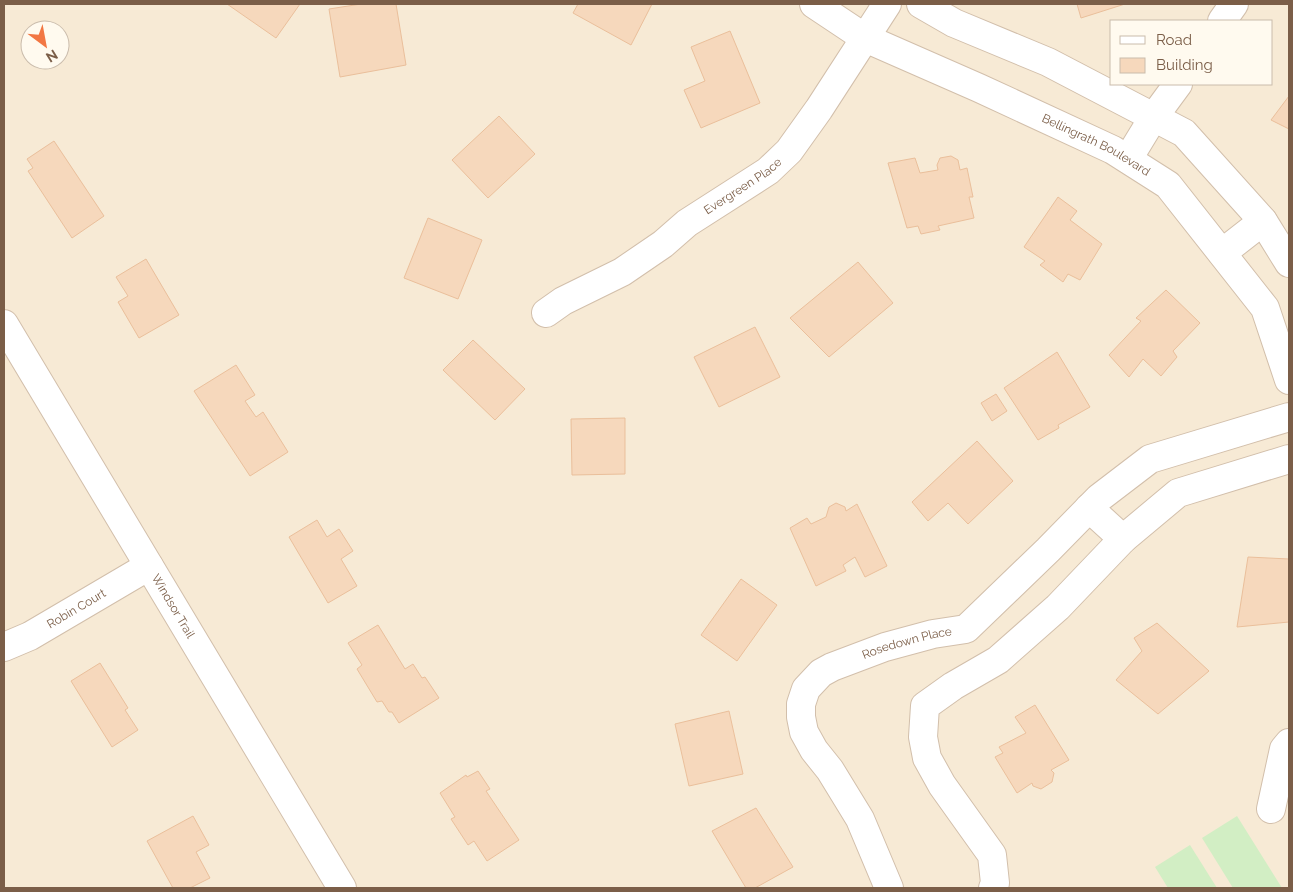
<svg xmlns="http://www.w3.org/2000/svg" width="1293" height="892" viewBox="0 0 1293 892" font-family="Raleway,sans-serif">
	<rect width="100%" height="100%" fill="#fef7e7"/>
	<path fill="#f7ead5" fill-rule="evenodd" d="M4,4H1289V888H4ZM1112,21H1272V84H1112ZM30,30H60V60H30Z"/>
	<g fill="#d2eec4">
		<path d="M1237,816L1282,888H1233L1202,838Z"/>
		<path d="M1190,845L1217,888H1168L1155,867Z"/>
	</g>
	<g fill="#f6d8bc" stroke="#eabf9b">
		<path d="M227,4H300L276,38Z"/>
		<path d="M361,4H396L406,65L340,77L329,9Z"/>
		<path d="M578,4H652L631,45L573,13Z"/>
		<path d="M1077,4H1125L1081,18Z"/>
		<path d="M730,31L760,103L701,128L684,90L705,81L691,47Z"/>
		<path d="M1289,96V129L1271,120Z"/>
		<path d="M499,116L535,154L488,198L452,160Z"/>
		<path d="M54,141L104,216L72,238L28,171L33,168L27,159Z"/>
		<path d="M951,156L958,160L960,170L967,168L973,197H969L974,218L938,226L940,230L921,234L918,226L907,228L888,163L915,158L920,173L938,170L937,165L940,158Z"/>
		<path d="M1058,197L1077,211L1070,220L1102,244L1080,280L1068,274L1063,282L1040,265L1045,261L1024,247Z"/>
		<path d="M428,218L482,240L458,299L404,278Z"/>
		<path d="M146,259L179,315L139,338L118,302L128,296L116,277Z"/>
		<path d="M858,262L893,303L829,357L790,318Z"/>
		<path d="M1166,290L1200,323L1173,351L1177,357L1161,376L1143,359L1129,377L1109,355L1141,321L1136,318Z"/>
		<path d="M755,327L780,377L719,407L694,357Z"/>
		<path d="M473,340L525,389L495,420L443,370Z"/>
		<path d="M1057,352L1090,407L1058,425L1059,428L1038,440L1004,388Z"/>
		<path d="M236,365L255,395L245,401L256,417L263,412L288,452L250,476L194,391Z"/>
		<path d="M996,394L1007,411L992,421L981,403Z"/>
		<path d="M625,418V474L572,475L571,419Z"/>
		<path d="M977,441L1013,481L968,524L948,503L928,521L912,502Z"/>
		<path d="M836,503L845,507L846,511L857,504L887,566L865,577L855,557L843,565L846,571L816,586L790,528L807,518L811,524L826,517L829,507Z"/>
		<path d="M317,520L327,537L339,529L353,551L341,559L357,586L328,603L289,537Z"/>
		<path d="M1248,557L1289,559V622L1237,627Z"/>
		<path d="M741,579L777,605L737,661L701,635Z"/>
		<path d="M1157,623L1209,671L1158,714L1116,680L1142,651L1134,638Z"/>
		<path d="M378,625L405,669L413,664L422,678L425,677L439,698L399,723L392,712H389L382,701L377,702L357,669L362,665L348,643Z"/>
		<path d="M100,663L128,708L125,710L138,730L112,747L71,681Z"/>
		<path d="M1035,705L1069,760L1051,770L1054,773L1052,782L1041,789L1033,786L1032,783L1017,793L995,757L1003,753L999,747L1026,733L1015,717Z"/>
		<path d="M729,711L743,774L689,786L675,724Z"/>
		<path d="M478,771L490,789L486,791L519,840L487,861L474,841L468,845L451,819L455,817L440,793L466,775L467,777Z"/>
		<path d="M756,808L793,867L755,888H746L712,831Z"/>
		<path d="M193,816L209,845L196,852L210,878L190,888H173L147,841Z"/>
	</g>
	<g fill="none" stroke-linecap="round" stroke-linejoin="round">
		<g stroke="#d2bfab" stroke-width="30">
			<g id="minor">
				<path id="s1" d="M814,4L865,38L979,88L1113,150L1168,185L1265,308L1289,380"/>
				<path d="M921,4L954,23L1048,62L1184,133L1263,221L1289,263"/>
				<path d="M1222,21L1234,4"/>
				<path d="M1128,159L1153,118L1178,84"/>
				<path d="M1222,253L1263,221"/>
				<path id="s2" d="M546,313L563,301L622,272L663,244L687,223L768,171L789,151L819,109L887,4"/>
				<path id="s3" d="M4,324L342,888"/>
				<path d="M1089,508L1123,539"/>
				<path id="s4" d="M4,647L30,636L149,566"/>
				<path d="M1271,809L1284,749L1289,743"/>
				<path id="s5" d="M889,888L860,819L830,770L814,750L804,732L801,717V704L806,689L821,673L832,667L885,647L933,634L966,629L1048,550L1099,498L1150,459L1289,417"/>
				<path d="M993,888L995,883L992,855L942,785L927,758L923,737L925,706L953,686L998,660L1058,607L1123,539L1178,493L1289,459"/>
			</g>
		</g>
		<use href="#minor" stroke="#fff" stroke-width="28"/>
	</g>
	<g text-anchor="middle" stroke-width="4.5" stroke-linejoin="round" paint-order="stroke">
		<g font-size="12" fill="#7b5e48" stroke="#fffaef">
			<text dy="4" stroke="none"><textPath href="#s1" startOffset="316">Bellingrath Boulevard</textPath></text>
			<text dy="4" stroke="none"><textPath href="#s2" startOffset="235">Evergreen Place</textPath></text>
			<text dy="4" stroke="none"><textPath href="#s3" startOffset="329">Windsor Trail</textPath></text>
			<text dy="4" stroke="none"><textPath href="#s4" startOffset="82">Robin Court</textPath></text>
			<text dy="4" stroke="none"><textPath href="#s5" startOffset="336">Rosedown Place</textPath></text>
		</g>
	</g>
	<rect width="1293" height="892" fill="none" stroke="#7b5e48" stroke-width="10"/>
	<rect x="1110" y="20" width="162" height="65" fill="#fffaef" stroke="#cabcac"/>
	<rect x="1120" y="36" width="25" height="8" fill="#ffffff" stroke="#cabcac"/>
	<text x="1156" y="45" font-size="15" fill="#7b5e48">Road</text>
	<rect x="1120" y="58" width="25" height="15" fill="#f6d8bc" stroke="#cabcac"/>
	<text x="1156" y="70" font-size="15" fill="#7b5e48">Building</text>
	<g transform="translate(45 45) rotate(148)"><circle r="24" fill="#fffaef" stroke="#cabcac"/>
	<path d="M0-4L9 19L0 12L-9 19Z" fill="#f27743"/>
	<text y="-8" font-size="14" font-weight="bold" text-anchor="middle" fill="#7b5e48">N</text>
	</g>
</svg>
